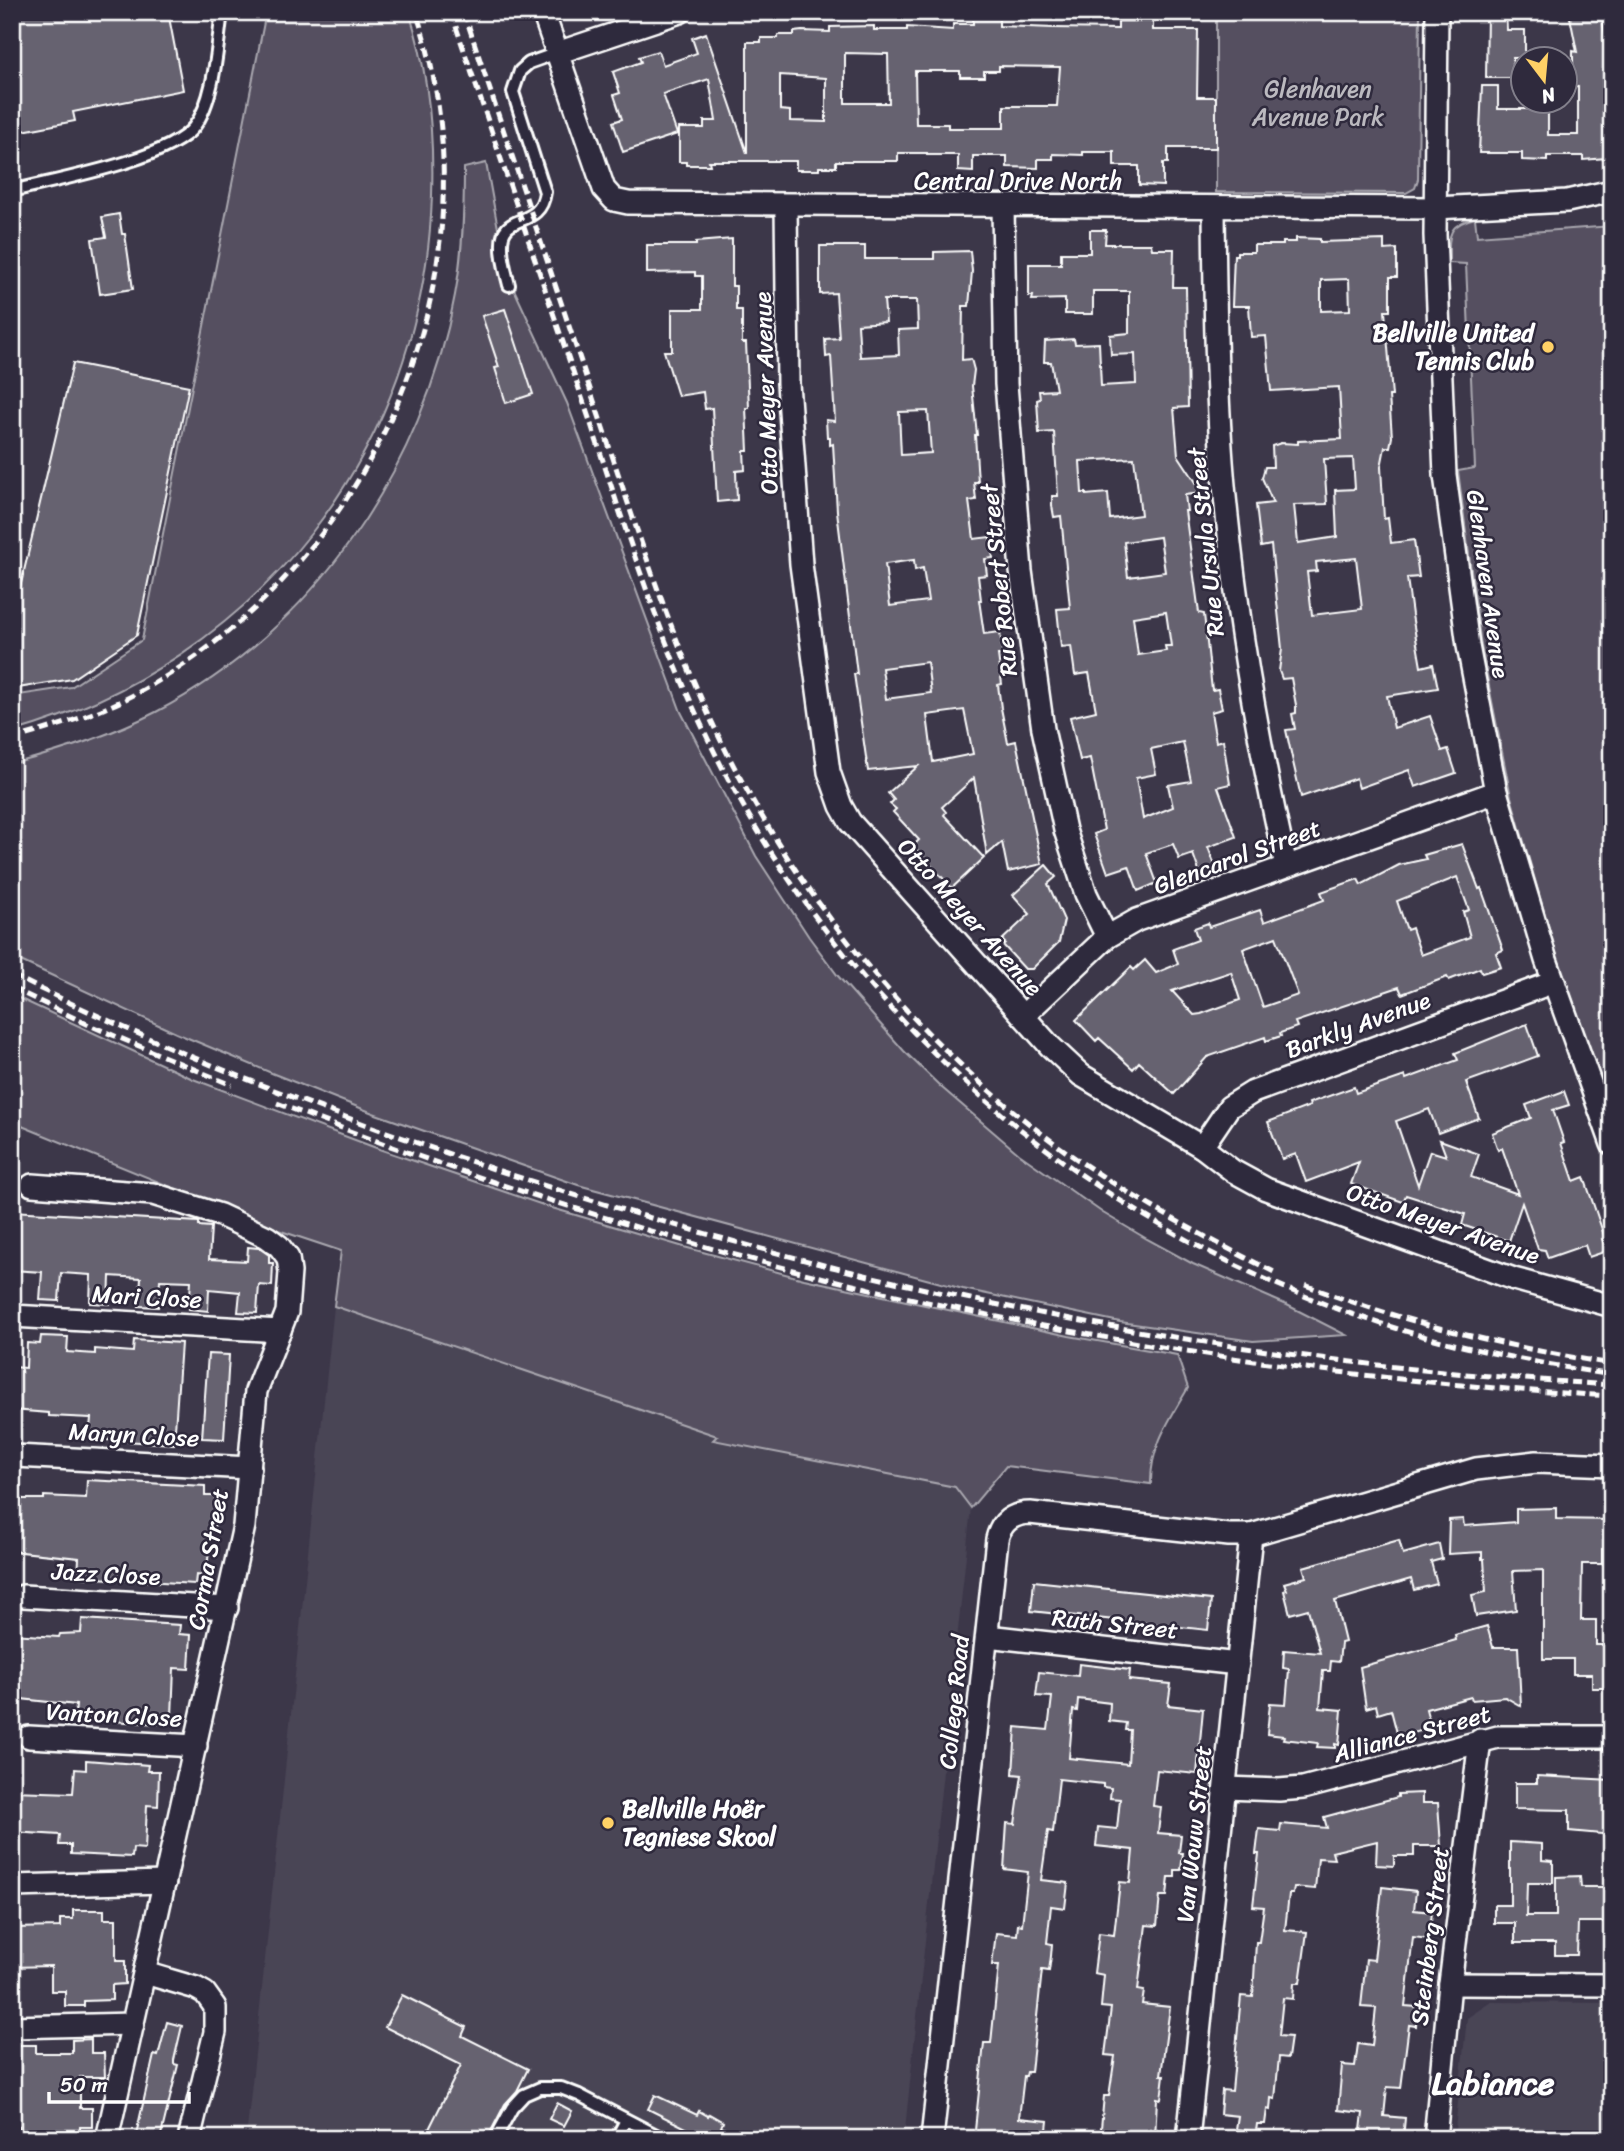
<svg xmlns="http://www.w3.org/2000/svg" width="1624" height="2151" viewBox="0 0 1624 2151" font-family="Sriracha,sans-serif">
	<rect width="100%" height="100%" fill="#3c3749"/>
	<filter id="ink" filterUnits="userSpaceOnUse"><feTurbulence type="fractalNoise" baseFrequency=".0143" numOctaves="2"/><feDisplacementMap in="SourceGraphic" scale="14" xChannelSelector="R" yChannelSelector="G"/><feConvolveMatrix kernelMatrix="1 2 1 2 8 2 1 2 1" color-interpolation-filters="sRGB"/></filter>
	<g filter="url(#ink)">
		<g fill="#494455">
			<path d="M334,1306L718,1436L714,1440L955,1487L971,1508L904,2139H246Z"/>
			<path d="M1491,2002L1612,2003V2139H1454L1467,2018Z"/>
		</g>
		<g fill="#555060" stroke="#aaa8b0" stroke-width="2">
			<path d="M266,12H409C428,70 434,135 432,195C424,451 258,662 12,732V696L71,687L142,640Z"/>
			<path d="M1216,12H1420L1418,179L1415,188L1406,193L1216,192Z"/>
			<path d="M486,163L506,272L567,403L681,712L756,856L809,937L838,976L904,1051L941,1087L1019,1154L1103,1213L1147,1239L1193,1264L1287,1305L1346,1335L1253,1341L1120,1322L963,1289L578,1185L373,1113L274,1074L176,1033L12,957V764C62,751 111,735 156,712C314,630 424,467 455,295C463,253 464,210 464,168Z"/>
			<path d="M1475,218L1477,236L1612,226V1102L1607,1096L1557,956L1511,797L1481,646L1458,471L1475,468L1466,264L1449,263C1449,236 1446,225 1475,218Z"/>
			<path d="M12,995L193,1079L379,1149L552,1208L684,1247L804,1279L1069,1336L1177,1355L1188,1388C1170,1419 1150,1447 1151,1484L1006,1466L971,1508L955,1487L713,1440L717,1436L334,1306L341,1251L269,1227L12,1122Z"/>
		</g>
		<g fill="#666270" stroke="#fff" stroke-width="2" fill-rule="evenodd">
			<path d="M12,12H168L183,90L73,112L75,121L12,133Z"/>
			<path d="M1569,12H1601L1605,34H1607L1608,98L1612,97V139L1607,140L1606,158L1583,160V156H1547V161L1522,160V153H1479L1482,86H1498V109H1548V135H1578V87H1573V51L1577,52Z"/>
			<path d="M1487,14H1506L1507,30H1525V58H1513L1512,78H1486Z"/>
			<path d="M973,18L999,19V26L1054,28L1118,29V21H1153V30H1198L1197,97H1216V148H1168V163H1163V186L1139,185V166H1114V152H1083V155L1053,154V159H1038V168L1007,167V156H973V172L958,171V155H927V153H898V161H836V167H819V170H796V161H709L710,165H686V162H679V128H704V121H716L709,79L663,94L677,134L623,152L613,122L622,119L614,95L620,93L613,72L641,62L639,57L658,51L663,65L697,53L692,38L706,33L747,153V42H761V38H778V35H794V32L802,31L830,32V27L874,26V30H907V27L953,30V24H973ZM845,53L888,54L889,103H845ZM999,66L1060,67L1057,106H1004V128H948V124H916L915,71H960V77H984V71H999ZM780,75L826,78V122L790,121V111L780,110Z"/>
			<path d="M119,214L122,234H125L133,289L100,294L92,239L106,237L102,217Z"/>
			<path d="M1090,230H1106L1105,244H1151L1152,249H1174L1173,287H1186L1188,407L1174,408L1178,455L1203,493L1185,495L1187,511H1185L1199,613L1204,614L1212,690L1218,689L1222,709L1211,712L1216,742L1223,740L1230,784L1218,787L1236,837L1208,847L1216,868L1200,874L1193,854L1179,859L1173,844L1146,853L1157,883L1138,891L1129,866L1108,873L1094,834L1104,830L1090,758L1080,760L1070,717L1096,711L1089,673L1075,675L1071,646L1061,647L1057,609L1070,608L1061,516L1054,517L1052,506V496H1058L1054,432L1039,433L1037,400L1040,399L1039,391L1056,390L1051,362H1044L1045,341L1074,339L1075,344L1099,343L1101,386L1136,384L1135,354L1111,355L1110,335L1129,333V291H1093V314H1065V299L1032,300L1033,296H1029V264H1061V253H1090ZM1134,458L1141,515L1110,519L1108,493L1086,495V493H1082L1080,461ZM1160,537L1165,572L1128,577L1124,542ZM1166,612L1171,646H1165L1166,651L1138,655L1133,617ZM1183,742L1191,781L1168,785L1173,807L1143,819L1136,778L1156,774L1151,749Z"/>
			<path d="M1296,238L1320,239V242L1384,240V250L1397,249V277H1390V311H1385L1392,396H1389L1392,437L1390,447H1385L1381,467L1384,519L1388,518L1391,543L1414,540L1419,577L1407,578L1412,615L1421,667L1433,664L1438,688L1387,696L1394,728L1430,716L1442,751L1448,749L1456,773L1415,787L1409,770L1359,788L1356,778L1301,797L1293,762L1286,730L1295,729L1292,714L1296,713V705L1291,678L1282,679L1279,671L1282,649L1271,545L1261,547L1256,505L1273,503L1262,478L1265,467H1273L1272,446L1281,443L1298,444V441L1342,439L1339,387L1271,391L1266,336L1251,337L1249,306H1232L1234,255H1237V252H1254V245H1283V242H1296ZM1349,279L1350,310L1321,311V280ZM1353,458L1355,489L1335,490L1337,537L1298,543L1294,505L1327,504L1324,459ZM1356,558L1362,609L1312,615L1307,572L1317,571L1316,562Z"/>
			<path d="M732,239V286H736V310H742V343H746L749,408H746L748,451H744L745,470L736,471L737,500L717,502L712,408L705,409L703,392L678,396L664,351H672V309H702V276H695V272L647,273V245H696V242Z"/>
			<path d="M820,246H865V259H934V252L970,251L972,271L969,306H963L962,360L971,359L974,370L972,386L977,435H975L978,482H974L976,500L969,501L974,539L990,537L993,558L985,559L987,575L978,576L981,600H979L984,634L1000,632L1003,655H998L1002,684L998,685L1001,708L1008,743L1016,741L1042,864L1008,872L1002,842L987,855L974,778L942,807L946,812L944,815L984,858L952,888L913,846L919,840L893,812L896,809L890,804L894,800L888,793L918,766L868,771L854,674H857L837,511L833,444L830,445V437H827L826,420L835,421L831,356L826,357L825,339L839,338L836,293L820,294ZM884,300H917L918,329L898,330L899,355L860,357L858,324L886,322ZM928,411L931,453L901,455L899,412ZM914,560L915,570L923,568L928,601L890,606L885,564ZM927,662L931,693L886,699L882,668ZM964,710L973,754L933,762L927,715Z"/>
			<path d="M505,309L533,394L506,403L495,368L499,367L482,316Z"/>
			<path d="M73,363L189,386L137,635L72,679L12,689V589L20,588Z"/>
			<path d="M1462,844L1479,889L1481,888L1503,950L1496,953L1501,967L1482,973L1480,968L1449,980L1447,977L1402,994L1399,987L1295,1022L1297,1027L1280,1033L1281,1036L1266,1041L1265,1037L1207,1057L1174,1094L1139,1062L1133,1069L1099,1038L1096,1041L1076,1020L1131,967L1134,970L1145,960L1156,973L1178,964L1173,949L1198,940L1194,928L1208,923L1209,927L1260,910L1264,922L1324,900L1321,892L1358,879L1361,885L1399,865L1426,859L1424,855ZM1457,877L1469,910L1463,912L1470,937L1421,955L1412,928L1407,930L1397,901ZM1276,937L1298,995L1263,1007L1243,949ZM1231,972L1240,1000L1201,1014L1194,1015L1172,991Z"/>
			<path d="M1046,865L1056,877L1048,884L1064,920L1059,942L1032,969H1025L1003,945L1005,943L1002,940L1030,914L1013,895Z"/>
			<path d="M1527,1024L1538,1056L1466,1082L1479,1118L1438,1133L1429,1109L1396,1121L1418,1185L1430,1151L1446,1156L1440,1140L1479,1154L1471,1177L1518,1194L1502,1148L1498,1150L1492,1133L1531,1118L1526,1105L1564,1091L1569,1105L1553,1110L1564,1142L1561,1143L1574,1181L1584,1177L1605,1238L1602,1239L1607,1251L1589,1257L1585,1245L1548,1258L1545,1250L1538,1249L1522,1203L1509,1241L1462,1225L1465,1214L1406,1195L1403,1202L1351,1184L1359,1162L1306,1182L1296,1154L1282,1159L1268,1122L1310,1106L1309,1103L1354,1087L1356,1093L1405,1076L1406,1079L1458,1060L1455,1053Z"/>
			<path d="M12,1211L199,1222V1226L211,1227L209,1259L247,1261L248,1247L259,1248L269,1255V1263H273L272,1286L259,1285L257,1313L238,1312L240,1292L209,1289L208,1311L189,1309L191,1281L160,1280L158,1307L139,1306L141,1278L110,1276L109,1304L90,1303L91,1275L61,1273L59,1301L40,1300L42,1272L12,1270Z"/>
			<path d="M41,1336L68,1337L67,1352L95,1354V1349L133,1352L134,1340L181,1343L174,1444L89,1439L91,1418L49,1416V1413L12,1410L13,1367L26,1368L27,1343L40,1344Z"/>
			<path d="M208,1354L229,1355L224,1439L202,1438Z"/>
			<path d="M87,1480L205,1486V1496H216L214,1530H210L207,1576L196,1575L195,1584L78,1577L79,1558L12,1551V1499H44V1496L86,1498Z"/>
			<path d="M1556,1508V1519L1611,1520V1549H1602V1564H1582L1581,1620H1596V1645H1612V1688H1592V1674H1573V1659H1543V1570L1513,1571L1516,1610L1476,1616L1472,1595L1486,1592L1484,1559H1482V1552L1448,1554L1449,1520L1463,1519L1464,1526L1516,1522V1509Z"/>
			<path d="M1399,1540L1403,1554L1439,1544L1442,1559L1431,1562L1437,1584L1414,1590L1411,1579L1335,1601L1345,1642L1341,1643L1339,1662L1331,1661L1330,1671H1323L1320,1708L1342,1710L1339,1745L1335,1744V1748L1317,1747L1318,1743L1283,1739L1284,1736L1267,1734L1270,1703L1286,1704L1289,1669L1283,1668L1284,1650L1320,1653L1308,1609L1290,1614L1284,1591L1287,1590L1284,1583L1306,1577L1303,1567Z"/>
			<path d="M1034,1581L1211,1600L1208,1630L1031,1611Z"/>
			<path d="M82,1619L180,1625L179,1634L191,1635L189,1669L174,1668L172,1716L160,1715L159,1724L79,1719V1716H75L76,1705L12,1698V1634L59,1637L60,1634L81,1633Z"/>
			<path d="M1487,1626L1493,1647H1518L1521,1706L1505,1697L1472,1700L1471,1697L1426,1709L1431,1728L1398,1737L1391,1710L1378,1714L1376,1705L1366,1708L1360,1667L1456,1640L1455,1635Z"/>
			<path d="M1079,1664L1130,1670L1129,1680L1171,1684L1168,1705L1203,1709L1197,1774L1157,1770L1153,1806L1161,1807L1158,1833L1181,1835L1179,1853H1183L1181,1870H1175V1877H1169L1167,1896H1160L1157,1926L1146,1925L1138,1990L1144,1991L1142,2004L1170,2007L1161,2075H1164L1161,2099L1157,2098L1155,2139H1100L1104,2096H1109L1115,2056L1105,2055L1111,2008L1101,2007L1104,1975L1094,1973L1099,1933L1114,1935L1120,1882L1130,1883L1133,1850L1096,1846L1098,1827L1117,1829L1120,1799L1110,1798L1111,1788L1103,1787V1784L1059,1779L1053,1832L1048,1831L1041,1880L1068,1883L1065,1908L1051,1906L1047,1943L1052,1944L1051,1956L1049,1971L1042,1970L1031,2072H1027L1026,2076H1024L1019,2118L1048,2121L1046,2139H974L984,2043H991L999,1965H992L996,1933L1017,1935L1018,1924L1022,1925L1028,1872L1004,1869L1007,1823L1015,1824L1022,1775L1013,1774L1016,1727L1048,1730L1052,1697L1036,1696L1039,1672L1078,1676ZM1078,1699L1110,1703L1109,1721L1126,1723L1125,1730H1130L1128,1764L1069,1758L1073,1710L1077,1711Z"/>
			<path d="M86,1760L148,1765L147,1771H159L158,1806L147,1805L145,1849L133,1848L132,1857L71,1854V1845H59L60,1835L12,1832V1791L73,1793L75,1769L86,1770Z"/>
			<path d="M1537,1776L1612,1780V1835L1569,1831V1810L1515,1809V1783H1537Z"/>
			<path d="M1422,1793V1803H1438L1441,1846H1414V1856H1394V1866L1376,1865L1377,1841L1332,1852L1334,1859L1318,1858L1315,1889L1294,1887L1293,1894H1289L1285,1930L1307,1932L1300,1983H1294L1293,1999L1283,1998L1279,2036L1291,2037L1288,2058L1279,2057L1275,2099L1271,2098L1270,2110L1267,2109L1265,2124H1257L1256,2132L1236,2129L1238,2116L1220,2114L1222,2090L1232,2091L1241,1996L1253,1997L1256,1942H1259L1264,1907L1253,1906L1259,1854H1256L1259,1829L1280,1831L1281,1824L1327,1828L1324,1817L1398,1797V1794Z"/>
			<path d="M1510,1842L1542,1844V1860L1553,1861V1883H1527L1526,1916H1556V1877L1580,1876L1581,1887H1612V1915H1607V1922H1578L1577,1955H1555V1943H1515V1923H1494V1905H1510Z"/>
			<path d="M1382,1887L1416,1891L1414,1910L1432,1912L1429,1939L1413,1937L1405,2006L1417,2007L1416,2026L1409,2025L1401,2088L1387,2087L1384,2116L1405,2118L1403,2139H1360L1363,2113L1338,2110L1342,2065L1355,2066L1358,2044L1372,2046L1376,2008L1361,2007L1366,1959L1374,1960Z"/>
			<path d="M73,1910H104V1919H116V1961H125V1984L112,1985V2000L84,2001V2006H65V1991H51V1966L12,1967V1928L60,1927V1919H73Z"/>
			<path d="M402,1995L466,2027L462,2036L528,2069L517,2091L505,2104L487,2139H424L461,2065L385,2027Z"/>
			<path d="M167,2022L182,2026L174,2060V2064L178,2065L160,2139H135L154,2055L158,2056Z"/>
			<path d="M91,2039V2053H104L105,2077H80V2108H92V2127H80V2139H20L19,2126H12V2060H18V2045H36V2053H72V2040Z"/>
			<path d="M655,2095L697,2115L699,2111L708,2116L709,2114L723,2122L721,2127L744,2139H708L648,2109Z"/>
			<path d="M557,2103L572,2111L564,2126L549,2119Z"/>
		</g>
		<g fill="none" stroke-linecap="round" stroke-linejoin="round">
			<g stroke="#fff" stroke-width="16">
				<g id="service">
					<path d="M12,191C55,180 168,160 194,127C215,99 217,46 222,12"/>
					<path d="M509,285C506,273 502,260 502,247C500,210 540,231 545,192L513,92L520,71L529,63L557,53"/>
					<path d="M495,2139L512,2108L524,2095L540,2088H561L579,2095L664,2139"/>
					<path d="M616,2139L626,2120"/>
				</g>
			</g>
			<g stroke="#fff" stroke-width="26">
				<g id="minor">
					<path d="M543,12L604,189L614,200L628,203L1436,208L1567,201L1612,191"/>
					<path d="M1437,12L1435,235L1445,475L1468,646L1496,792L1546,960L1612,1144"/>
					<path d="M557,53L680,12"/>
					<path d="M786,205L788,383L801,564L829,772L841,806L850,822L1050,1046L1081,1075L1202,1147L1233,1171L1266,1189L1514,1279L1612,1306"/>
					<path d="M1003,207L1006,384L1021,571L1043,729L1065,830L1086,894L1107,937"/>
					<path d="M1214,209C1215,311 1216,414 1227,516C1239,634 1260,750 1286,866"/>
					<path d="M1023,1016L1107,937L1137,920L1496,792"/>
					<path d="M1202,1147L1229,1107L1253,1092L1554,982"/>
					<path d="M32,1185L153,1194L220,1215L267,1237L279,1246L288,1258L290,1272L287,1312L256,1391L244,1526L107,2139"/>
					<path d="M12,1316L280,1331"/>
					<path d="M15,1456L250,1468"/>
					<path d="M23,1596L227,1608"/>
					<path d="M987,1636L1238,1664"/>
					<path d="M29,1737L196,1746"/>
					<path d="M1226,1788L1279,1790L1303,1788L1498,1737H1612"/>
					<path d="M12,1886L165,1882"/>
					<path d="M145,1973L196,1988L205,1993L215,2007V2032L189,2139"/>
					<path d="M1450,1984L1612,1985"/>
					<path d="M12,2027L133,2024"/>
					<path d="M932,2139L997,1539C1001,1522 1013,1513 1030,1513L1229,1535H1251L1476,1469L1536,1462L1612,1465"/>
					<path d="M1188,2139L1251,1535"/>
					<path d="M1435,2139L1450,1984L1480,1740"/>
				</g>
			</g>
			<use href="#service" stroke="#2f2a3d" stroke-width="10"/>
			<use href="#minor" stroke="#2f2a3d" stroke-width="21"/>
			<g stroke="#fff" stroke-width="5" stroke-dasharray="10 5" stroke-linecap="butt">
				<path d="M451,12C498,150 544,287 591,424C626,531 660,640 709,741C838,1007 1071,1213 1349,1313C1434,1343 1523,1361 1612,1375"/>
				<path d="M464,12C507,141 550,269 593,398C628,502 660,607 705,707C780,873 897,1022 1041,1133C1114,1189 1194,1232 1276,1273"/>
				<path d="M12,739C56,727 101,713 141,691C375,562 503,269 416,12"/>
				<path d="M12,975C162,1049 318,1110 476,1163C755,1257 1045,1325 1337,1360C1429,1372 1520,1379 1612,1385"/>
				<path d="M12,988L89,1025L232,1085"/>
				<path d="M277,1103C701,1271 1156,1371 1612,1396"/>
				<path d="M1305,1285C1405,1323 1507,1347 1612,1364"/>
			</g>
		</g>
	</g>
	<g fill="#ffd166" stroke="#2f2a3d" stroke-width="2.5">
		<circle cx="1548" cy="347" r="7"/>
		<circle cx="608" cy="1823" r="7"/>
	</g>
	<g text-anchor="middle" stroke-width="5" stroke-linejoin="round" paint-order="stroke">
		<g font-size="24" fill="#bbb9bf" stroke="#2f2a3d">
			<text x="1318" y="97">Glenhaven<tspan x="1318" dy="28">Avenue Park</tspan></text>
		</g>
		<g font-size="24" fill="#fff" stroke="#2f2a3d">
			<text x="1018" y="189">Central Drive North</text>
			<text transform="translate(766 393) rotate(-92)" y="8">Otto Meyer Avenue</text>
			<text transform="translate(1206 542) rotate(-96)" y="8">Rue Ursula Street</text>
			<text transform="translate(999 580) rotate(-96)" y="8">Rue Robert Street</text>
			<text transform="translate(1488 584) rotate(82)" y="8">Glenhaven Avenue</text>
			<text transform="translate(1237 857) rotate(-20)" y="8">Glencarol Street</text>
			<text transform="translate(970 917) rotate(48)" y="8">Otto Meyer Avenue</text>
			<text transform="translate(1358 1025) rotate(-20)" y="8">Barkly Avenue</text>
			<text transform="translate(1443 1224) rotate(19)" y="8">Otto Meyer Avenue</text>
			<text transform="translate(147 1297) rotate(3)" y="8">Mari Close</text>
			<text transform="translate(134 1435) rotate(3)" y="8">Maryn Close</text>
			<text transform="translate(208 1559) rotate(-80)" y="8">Corma Street</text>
			<text transform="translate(106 1574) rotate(3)" y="8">Jazz Close</text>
			<text transform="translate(1115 1624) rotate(6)" y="8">Ruth Street</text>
			<text transform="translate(954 1702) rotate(-84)" y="8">College Road</text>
			<text transform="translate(114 1715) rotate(3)" y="8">Vanton Close</text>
			<text transform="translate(1412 1734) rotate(-15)" y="8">Alliance Street</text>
			<text transform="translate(1194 1834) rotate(-84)" y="8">Van Wouw Street</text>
			<text transform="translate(1430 1936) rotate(-83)" y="8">Steinberg Street</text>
		</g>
		<g font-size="24" font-weight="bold" fill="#fff" stroke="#2f2a3d" text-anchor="end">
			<text x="1534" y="341">Bellville United<tspan x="1534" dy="28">Tennis Club</tspan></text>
			<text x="622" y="1817" text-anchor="start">Bellville Hoër<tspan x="622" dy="28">Tegniese Skool</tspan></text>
		</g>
		<g font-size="32" font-weight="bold" fill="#fff" stroke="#2f2a3d">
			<text x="1493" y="2094">Labiance</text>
		</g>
	</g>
	<rect width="1624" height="2151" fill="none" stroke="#2f2a3d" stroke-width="42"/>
	<rect x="21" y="21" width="1582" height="2109" fill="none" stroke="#fff" stroke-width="2.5" filter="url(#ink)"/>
	<g transform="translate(1544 80) rotate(164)"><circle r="33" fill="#2f2a3d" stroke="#827f8b" stroke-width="2"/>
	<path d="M0-5L12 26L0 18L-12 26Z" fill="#ffd166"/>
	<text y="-10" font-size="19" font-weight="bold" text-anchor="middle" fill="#ffffff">N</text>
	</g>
	<path d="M49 2092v10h140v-10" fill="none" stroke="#ffffff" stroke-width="3.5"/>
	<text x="60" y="2092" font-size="21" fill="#ffffff" stroke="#2f2a3d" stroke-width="5" paint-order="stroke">50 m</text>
</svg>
